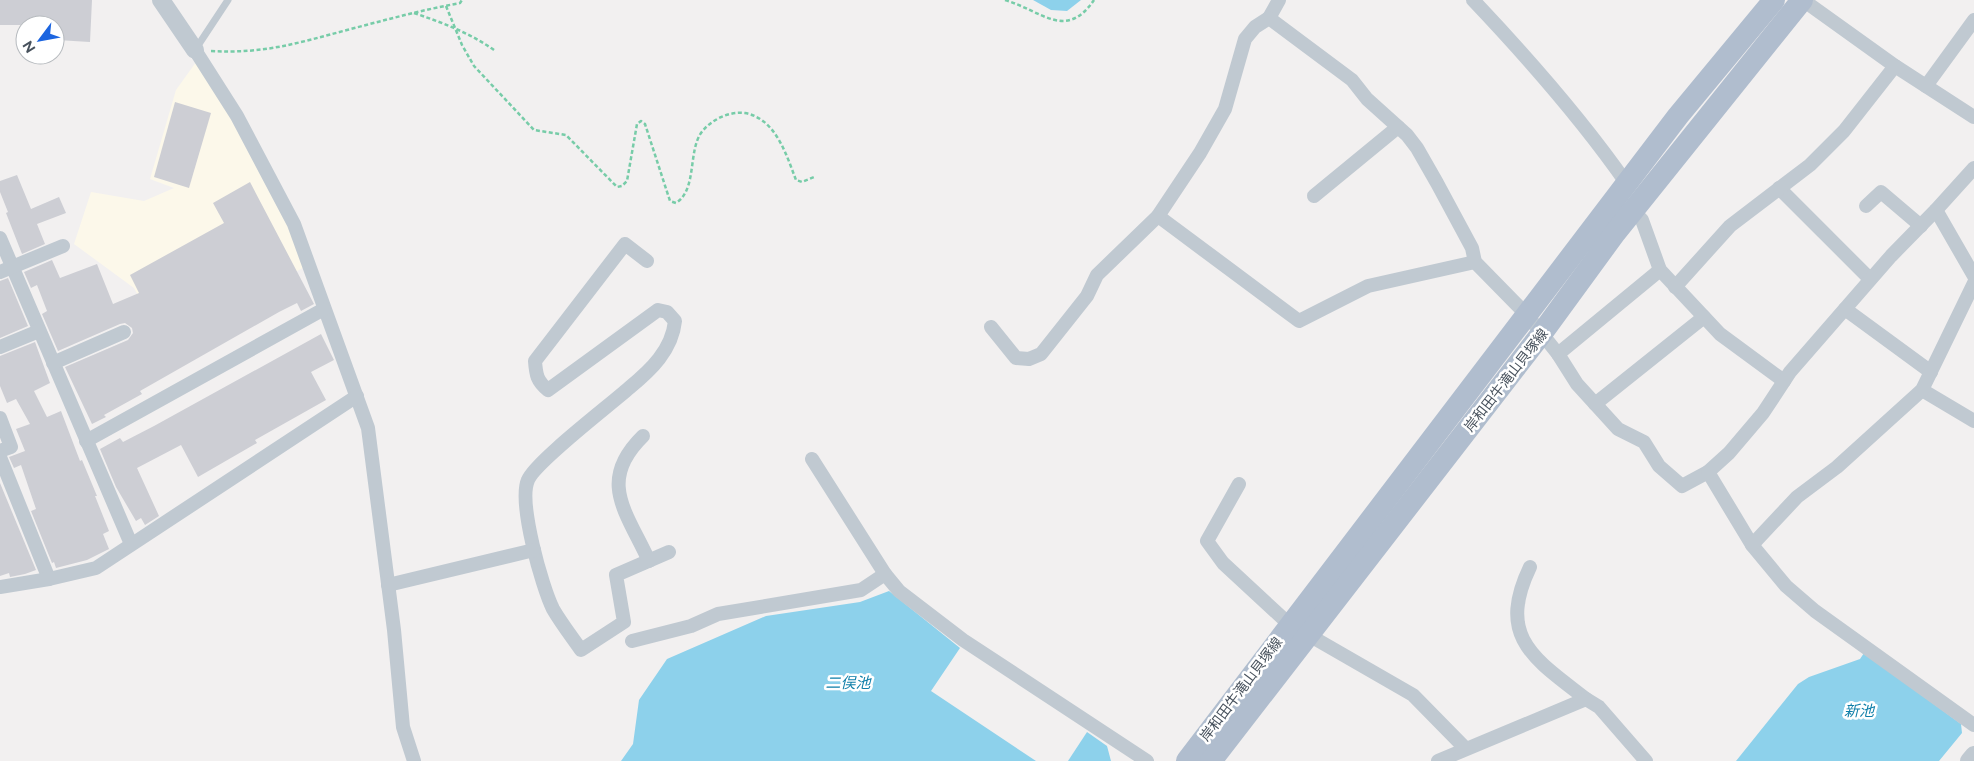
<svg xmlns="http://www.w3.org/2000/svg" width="1974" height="761" viewBox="0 0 1974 761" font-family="Raleway,'Noto Sans JP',sans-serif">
	<rect width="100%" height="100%" fill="#f2f0f0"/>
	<path fill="#fcf8ea" d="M199,58L308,265L165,345L134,288L74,244L91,192L144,201L174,188L150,179L176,90Z"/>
	<g fill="#8dd1eb">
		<path d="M1033,0H1081L1067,11L1051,10Z"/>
		<path d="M889,591L960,648L931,691L1036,761H621L633,744L639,700L667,659L766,616L860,602Z"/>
		<path d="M1864,653L1961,724L1962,733L1939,761H1736L1798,684L1809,677L1860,659Z"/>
		<path d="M1087,732L1107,746L1111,761H1068Z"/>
	</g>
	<g fill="#cdced4">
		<path d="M0,0H92L90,42L57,40L58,25H0Z"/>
		<path d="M175,102L211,113L189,188L154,177Z"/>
		<path d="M17,175L31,209L59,197L66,213L37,224L45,244L22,254L6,213L8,212L0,192V181Z"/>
		<path d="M250,182L314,304L301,311L297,303L279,312L140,391L142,394L104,415L106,417L92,424L65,367L128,340L133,333L132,328L125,323L120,324L58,351L42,314L47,311L37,285L31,288L24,272L52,260L60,278L97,264L113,304L139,293L130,275L224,223L213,203Z"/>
		<path d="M8,278L28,326L0,338V281Z"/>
		<path d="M321,334L334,360L311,372L326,400L255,440L257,443L198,477L181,445L137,468L159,516L145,525L141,518L136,521L116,487L100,449L120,438L123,442L154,426Z"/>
		<path d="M35,342L50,383L34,391L47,417L61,411L80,461L82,460L97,496H95L109,531L103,534L109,549L87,560L56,568L54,562L52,563L31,511L36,509L21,465L14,468L9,457L25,451L16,429L30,424L16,399L7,403L0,386V356Z"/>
		<path d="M0,483L36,570L25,574L10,577L9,573L0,576Z"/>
	</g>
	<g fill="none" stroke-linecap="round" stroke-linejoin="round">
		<g stroke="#77cca8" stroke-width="2.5" stroke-dasharray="4 2.5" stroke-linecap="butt">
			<path d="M1005,0C1042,11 1066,41 1094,0"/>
			<path d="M446,6L462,45L474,66L534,130L566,135L617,187L622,186L627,181L637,124L641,121L645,124L670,201L676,203C697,190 688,152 701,133C706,126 712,122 719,118C727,114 736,112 745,113C776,119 786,154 796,180L802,182L814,177"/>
			<path d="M414,13C443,23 468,32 494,50"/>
			<path d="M211,51C264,54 298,43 347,30C385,20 422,10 460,3L462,0"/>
		</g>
		<path stroke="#c0c9d1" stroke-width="7" d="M195,50L228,0"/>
		<g stroke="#c0c9d1" stroke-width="14">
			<path d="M1473,0C1528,58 1581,118 1627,184"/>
			<path d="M1803,0L1895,66L1974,117"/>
			<path d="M1269,18L1279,0"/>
			<path d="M195,50L237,116L294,224L368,428L394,630L403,727L414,761"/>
			<path d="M1926,86L1974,20"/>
			<path d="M1779,188L1870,279"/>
			<path d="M1314,196L1398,127"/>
			<path d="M1866,206L1881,192L1921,226"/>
			<path d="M1936,210L1974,276"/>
			<path d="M1633,211L1642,220L1660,270L1720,334L1784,381"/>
			<path d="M1158,216L1299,321L1368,286L1475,262"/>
			<path d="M0,238L131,544"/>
			<path d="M647,261L625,244L535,361C536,375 537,381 548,390L658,310L667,312L675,321C672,350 651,370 629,388C610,405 535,462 528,480C518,502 542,587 553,609C561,623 572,637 581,650L624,622L616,575L669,552"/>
			<path d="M0,272L63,246"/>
			<path d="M1675,287L1730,226L1810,165L1844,131L1895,66"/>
			<path d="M1845,309L1931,372"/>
			<path d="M991,327L1016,358L1029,359L1041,354L1087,296L1097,275L1158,216L1200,153L1225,109L1245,39L1255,27L1269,18L1352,80L1367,99L1407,135L1417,148L1437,183L1472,248L1475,262L1527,315L1558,354L1577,384L1618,429L1644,442L1659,466L1682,486L1708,472L1752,545L1786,586L1815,611L1974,725"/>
			<path d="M0,347L39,331"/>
			<path d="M1558,354L1660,270"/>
			<path d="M53,363L124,332"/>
			<path d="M1922,390L1974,421"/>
			<path d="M1595,404L1704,317"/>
			<path d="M0,418L11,447L0,451"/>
			<path d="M643,436C597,481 626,511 649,561"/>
			<path d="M86,441L324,309"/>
			<path d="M0,457L49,579"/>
			<path d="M812,459L885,574L899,591L963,640L1147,761"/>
			<path d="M1708,472L1729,453L1763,413L1790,372L1891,256L1936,210L1974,168"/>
			<path d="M1239,484L1207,541L1223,563L1290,625"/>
			<path d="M1752,545L1797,497L1837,467L1922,390L1974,283"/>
			<path d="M1530,567C1496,638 1535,659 1586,699"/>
			<path d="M388,585L534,550"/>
			<path d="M0,587L49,579L96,568L357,396"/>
			<path d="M1307,634L1413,695L1465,748"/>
			<path d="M632,641L691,626L718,614L861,590L885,574"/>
			<path d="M1438,761L1586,699L1599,707L1646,761"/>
		</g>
		<g stroke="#c0c9d1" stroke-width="18">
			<path d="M161,0L195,50"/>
			<path d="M1969,761L1974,755"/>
		</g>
		<g stroke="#b0bdce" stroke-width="22">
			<path d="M1187,761L1678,116L1774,0"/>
			<path d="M1211,761L1542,333L1615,233L1802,0"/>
		</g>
	</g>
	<g text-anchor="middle" stroke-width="5" stroke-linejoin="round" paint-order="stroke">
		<g font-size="14" fill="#48525d" stroke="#fff">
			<text transform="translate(1506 380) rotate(-52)" y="5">岸和田牛滝山貝塚線</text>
			<text transform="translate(1241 689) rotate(-53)" y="5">岸和田牛滝山貝塚線</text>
		</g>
		<g font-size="15" font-style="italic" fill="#0f7fa9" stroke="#fff">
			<text x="848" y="688">二俣池</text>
			<text x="1859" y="716">新池</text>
		</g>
	</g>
	<g transform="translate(40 40) rotate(238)"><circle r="24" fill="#ffffff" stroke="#b6babe"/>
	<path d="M0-4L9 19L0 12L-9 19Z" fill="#1c65e0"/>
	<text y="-8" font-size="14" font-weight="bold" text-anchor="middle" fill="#48525d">N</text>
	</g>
</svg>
